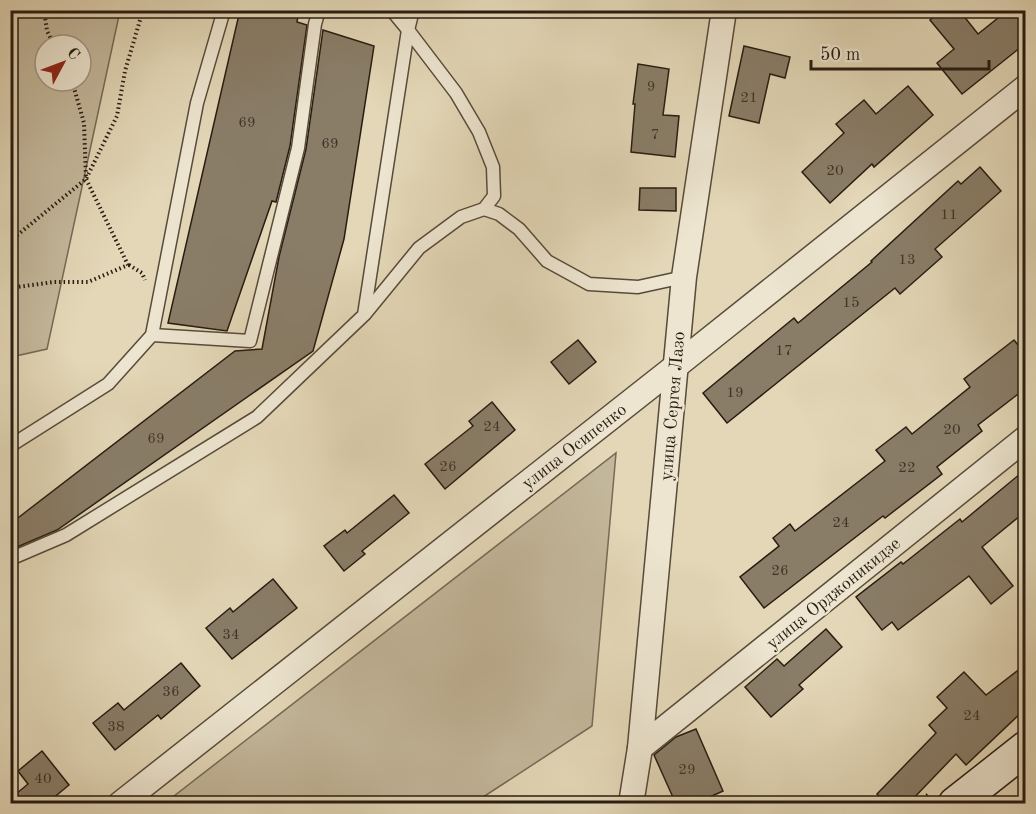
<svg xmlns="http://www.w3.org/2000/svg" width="1036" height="814" viewBox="0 0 1036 814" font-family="'Old Standard TT',serif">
	<rect width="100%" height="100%" fill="#e3d7b7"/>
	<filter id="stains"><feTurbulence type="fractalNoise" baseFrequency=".00333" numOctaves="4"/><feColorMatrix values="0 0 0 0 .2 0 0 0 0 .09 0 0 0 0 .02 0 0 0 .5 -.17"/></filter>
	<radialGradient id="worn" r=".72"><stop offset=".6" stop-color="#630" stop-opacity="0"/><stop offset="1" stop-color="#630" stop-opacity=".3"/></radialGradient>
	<g fill="#c3b79b" stroke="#766a56" stroke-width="1.5" fill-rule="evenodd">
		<path d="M10,11H120L47,349L11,357ZM45,45H81V81H45Z"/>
		<path d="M616,453L592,726L474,803H165Z"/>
	</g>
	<g fill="#897d68" stroke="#281c12" stroke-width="1.5">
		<path d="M240,10H299L297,22L307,25L290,146L276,202L272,201L227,331L168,323Z"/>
		<path d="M941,10H959L978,34L1008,10H1026V43L962,94L937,63L954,49L930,20Z"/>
		<path d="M323,30L374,46L344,239L313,351L57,530L10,550V524L235,351L262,349L279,257L306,149Z"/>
		<path d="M744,46L790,57L785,78L770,74L759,123L729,116Z"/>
		<path d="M638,64L669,69L663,115L679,116L675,157L631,152L635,104H633Z"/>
		<path d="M908,86L933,115L874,167L872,164L830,203L802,172L844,133L836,124L864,100L876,114Z"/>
		<path d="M980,167L1001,191L935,249L942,257L900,294L895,288L727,423L703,393L794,318L798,323L872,262L871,261L958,181L961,184Z"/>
		<path d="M640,188H676V211L639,210Z"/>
		<path d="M578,340L596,362L569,384L551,362Z"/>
		<path d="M1014,340L1026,355V388L978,425L982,431L937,467L942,474L885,518L883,516L764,608L740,577L779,546L773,538L790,524L795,531L885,461L876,450L906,427L912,434L970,387L964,379Z"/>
		<path d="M492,402L515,430L445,489L425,464L473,426L469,421Z"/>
		<path d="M1026,469V511L982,547L1013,586L991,604L969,576L898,630L892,622L882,630L856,597L901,562L903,564L960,519L962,522Z"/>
		<path d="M394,495L409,513L362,551L365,554L344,571L324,546L345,530L347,533Z"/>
		<path d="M273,579L297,608L232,659L206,628L230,608L233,612Z"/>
		<path d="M826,629L842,647L799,685L803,689L771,717L745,687L777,659L784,666Z"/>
		<path d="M181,663L200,686L161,719L158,715L115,750L93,723L118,703L124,710Z"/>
		<path d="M1026,664V708L966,765L956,754L908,804H886L877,794L936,733L929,725L947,708L937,697L964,672L986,695Z"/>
		<path d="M696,729L723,791L694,804H676L654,755L676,737Z"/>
		<path d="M42,751L69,785L46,804H10V799L28,784L18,771Z"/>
	</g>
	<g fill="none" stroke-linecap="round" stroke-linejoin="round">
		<g stroke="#574b3b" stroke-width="15">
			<g id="lane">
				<path d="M484,209L499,214L519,229L547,261L589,284L638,287L684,277"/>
				<path d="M365,314L419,248L461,217L484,209L494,196L493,167L479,132L456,93L408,30L394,13L388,10"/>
				<path d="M152,335L250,341L298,148L315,24L319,10"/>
				<path d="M10,446L108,384L152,335L197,103L224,10"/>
				<path d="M10,559L66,535L257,417L364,315L408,30L413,10"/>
			</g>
		</g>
		<g stroke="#574b3b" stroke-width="27">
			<g id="street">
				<path d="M640,748L1026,438"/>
				<path d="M120,804L676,366L1026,87"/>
				<path d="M631,804L640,748L684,277L724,10"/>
			</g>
		</g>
		<g stroke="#281c12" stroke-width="36">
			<path id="secondary" d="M955,804L1026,748"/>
		</g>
		<g stroke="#281c12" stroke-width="4" stroke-dasharray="1.5 3" stroke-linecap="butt">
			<path d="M44,10L47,31L54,45"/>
			<path d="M10,241L86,179L117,116L125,71L143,10"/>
			<path d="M129,265L142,273L145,280"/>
			<path d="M10,288L54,282H88L128,265L86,179L84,123L72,81"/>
			<path d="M916,804L930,793"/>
		</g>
		<use href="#lane" stroke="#ede5d0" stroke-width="12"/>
		<use href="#street" stroke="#ede5d0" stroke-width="24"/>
		<use href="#secondary" stroke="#ede5d0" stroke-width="33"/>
	</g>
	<g text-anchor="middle" stroke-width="5" stroke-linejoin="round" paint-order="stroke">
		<g font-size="15" fill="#403428">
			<text x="651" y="91">9</text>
			<text x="749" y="102">21</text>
			<text x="247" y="127">69</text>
			<text x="655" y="139">7</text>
			<text x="330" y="148">69</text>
			<text x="835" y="175">20</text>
			<text x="949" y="219">11</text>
			<text x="907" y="264">13</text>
			<text x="851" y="307">15</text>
			<text x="784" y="355">17</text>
			<text x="735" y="397">19</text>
			<text x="492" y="431">24</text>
			<text x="952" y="434">20</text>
			<text x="156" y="443">69</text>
			<text x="448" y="471">26</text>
			<text x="907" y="472">22</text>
			<text x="841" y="527">24</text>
			<text x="780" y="575">26</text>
			<text x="231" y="639">34</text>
			<text x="171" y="696">36</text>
			<text x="972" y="720">24</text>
			<text x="116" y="731">38</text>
			<text x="687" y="774">29</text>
			<text x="43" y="783">40</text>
		</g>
		<g font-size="18" fill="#281c12" stroke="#ede5d0">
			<text transform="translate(672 406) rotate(-85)" y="6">улица Сергея Лазо</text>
			<text transform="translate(574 446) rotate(-38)" y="6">улица Осипенко</text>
			<text transform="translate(833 593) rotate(-39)" y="6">улица Орджоникидзе</text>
		</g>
	</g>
	<rect width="1036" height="814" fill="none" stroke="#e3d7b7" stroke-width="36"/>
	<rect x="12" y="12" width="1012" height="790" fill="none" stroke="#281c12" stroke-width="3"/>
	<rect x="18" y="18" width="1000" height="778" fill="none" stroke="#281c12" stroke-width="1.5"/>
	<g transform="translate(63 63) rotate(49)"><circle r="28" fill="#ede5d0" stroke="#9e9584" stroke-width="1.5"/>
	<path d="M0-4.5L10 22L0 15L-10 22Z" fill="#8f2418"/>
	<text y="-9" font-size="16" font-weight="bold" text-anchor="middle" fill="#281c12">С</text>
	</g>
	<path d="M811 60v9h178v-9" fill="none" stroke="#281c12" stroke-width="3"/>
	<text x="820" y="60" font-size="18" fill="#281c12" stroke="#ede5d0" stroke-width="4.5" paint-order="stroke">50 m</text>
	<rect width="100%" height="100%" filter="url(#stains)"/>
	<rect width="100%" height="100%" fill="url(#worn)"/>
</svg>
